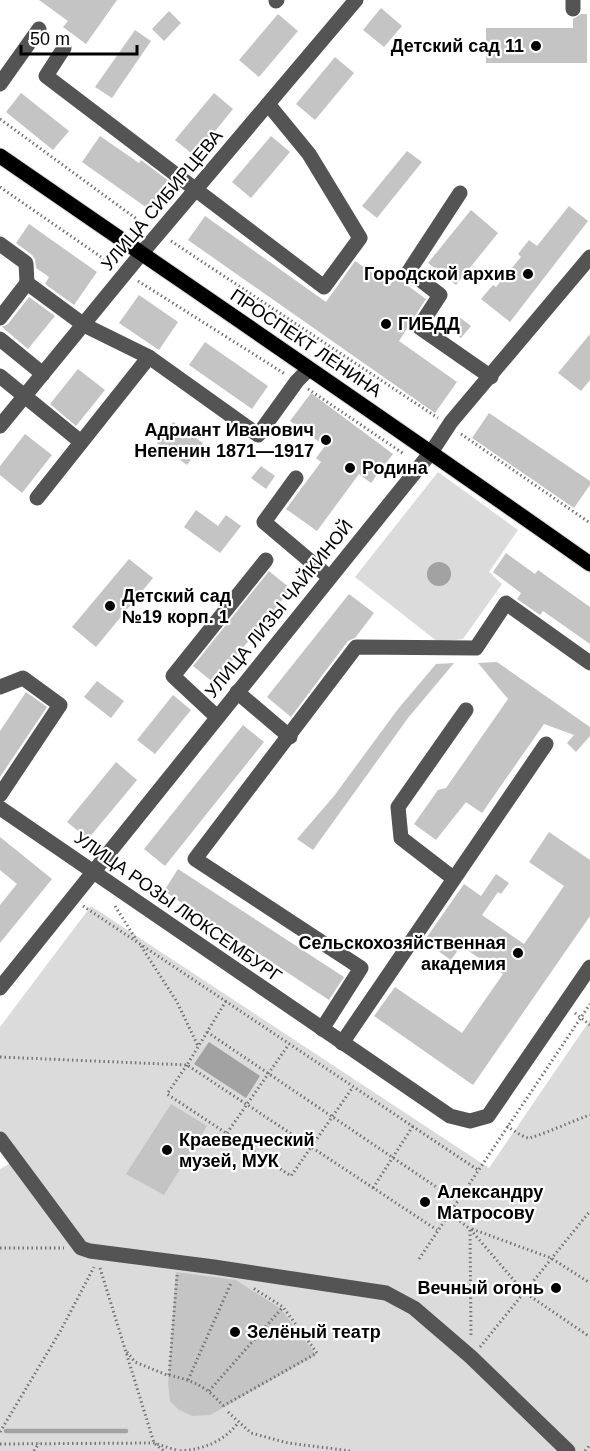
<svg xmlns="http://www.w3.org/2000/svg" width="590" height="1451" viewBox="0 0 590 1451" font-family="Arial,sans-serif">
	<rect width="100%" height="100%" fill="#fff"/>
	<g fill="#dbdbdb">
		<path d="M438,472L518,530L489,572L502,584L463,639L438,642L355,577Z"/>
		<path d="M91,906L489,1168L590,1020V1451H0V1169L20,1158L0,1130V1027Z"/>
	</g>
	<g fill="#a2a2a2">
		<circle cx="439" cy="574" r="12"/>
		<path d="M209,1042L260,1076L246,1098L194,1064Z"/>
	</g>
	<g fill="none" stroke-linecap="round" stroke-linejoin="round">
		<path stroke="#a2a2a2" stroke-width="4.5" d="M6,1431H126"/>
	</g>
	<g fill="#c4c4c4">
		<path d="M39,0H117L86,44L63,27L68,21Z"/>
		<path d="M381,8L402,26L384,47L363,30Z"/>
		<path d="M169,11L181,23L164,41L152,29Z"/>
		<path d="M278,14L298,31L259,77L239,60Z"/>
		<path d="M581,14H587V63H486V28H573V19Z"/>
		<path d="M135,30L151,41L112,98L95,87Z"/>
		<path d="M335,57L354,73L315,120L296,104Z"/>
		<path d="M21,93L69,131L53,150L6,112Z"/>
		<path d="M214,93L233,109L195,156L175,140Z"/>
		<path d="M100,136L139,163L141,160L170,182L150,210L82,162Z"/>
		<path d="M271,136L290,152L251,198L232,182Z"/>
		<path d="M407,151L422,162L377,218L362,206Z"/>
		<path d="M569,206L588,221L510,322L481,299L493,285L496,287L521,257L518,254L529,240L537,246Z"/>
		<path d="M471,210L498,233L456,285L428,263Z"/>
		<path d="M205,216L326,302L355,261L390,285L396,277L426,299L399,341L457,382L435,413L188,240Z"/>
		<path d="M29,224L97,272L74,305L45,284L49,277L36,268L35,259L32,255L16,243Z"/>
		<path d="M139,295L178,322L159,350L119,323Z"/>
		<path d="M29,297L55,316L28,349L2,327L8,324Z"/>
		<path d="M458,316L471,326L461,338L448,328Z"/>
		<path d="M590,334V380L581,391L558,373Z"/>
		<path d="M205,342L268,386L252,409L189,365Z"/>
		<path d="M78,369L105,390L76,426L50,404Z"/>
		<path d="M311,393L393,454L371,483L359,474L317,531L286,509L321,462L316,458L325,446L290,421Z"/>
		<path d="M489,413L590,481V485L574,508L472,438Z"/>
		<path d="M173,422L203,443L187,465L157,443Z"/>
		<path d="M25,434L52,455L22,493L0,475V466Z"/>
		<path d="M261,466L275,476L266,489L251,478Z"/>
		<path d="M196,510L218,526L226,515L241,526L220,553L184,527Z"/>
		<path d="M506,553L535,574L538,570L590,607V644L543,611L540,615L517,599L521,593L493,572Z"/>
		<path d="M129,559L153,578L96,647L72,627Z"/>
		<path d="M269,571L291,589L214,683L193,666Z"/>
		<path d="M349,594L374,613L355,638L348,641L291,717L267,697Z"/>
		<path d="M497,662L590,727V736L576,752L567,743L574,735L544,724L482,813L466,802L436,840L414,824L438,790L446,788L508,699L478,663Z"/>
		<path d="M454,663L408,718L313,850L297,839L334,796L398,709L436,664Z"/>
		<path d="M97,681L124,701L111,718L84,697Z"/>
		<path d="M26,692L47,707L0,777V731Z"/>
		<path d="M173,695L191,710L155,754L137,740Z"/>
		<path d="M243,725L264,742L165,866L144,849Z"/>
		<path d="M116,762L137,780L88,839L67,822Z"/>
		<path d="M549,832L590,860V916L473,1085L374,1016L395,987L462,1033L503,974L461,946L451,960L424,941L464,884L481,896L496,874L509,883L501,894L498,892L482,915L524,944L564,886L529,862Z"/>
		<path d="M0,837L52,879L0,943V905L17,884L0,870Z"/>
		<path d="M178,869L344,977L329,1000L164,891Z"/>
		<path d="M171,1104L207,1126L164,1195L126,1174Z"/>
		<path d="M176,1272L236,1280L281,1309L316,1355L210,1415L192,1416L179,1410L170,1401L168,1384Z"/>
	</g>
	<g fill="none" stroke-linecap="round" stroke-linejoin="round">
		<g stroke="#dbdbdb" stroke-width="17">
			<path id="major" d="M0,156C197,292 395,426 590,564"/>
		</g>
		<g stroke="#767676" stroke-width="3" stroke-dasharray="1.5 3" stroke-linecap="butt">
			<path d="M0,119L138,220"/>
			<path d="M0,187L104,259"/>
			<path d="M171,241L438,418"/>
			<path d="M138,281L285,374"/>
			<path d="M308,389L404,454"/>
			<path d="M461,434L590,523"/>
			<path d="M83,906L478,1170"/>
			<path d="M115,906L137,941"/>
			<path d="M141,946L177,1002L198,1046"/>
			<path d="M226,1001L187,1065L437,1230"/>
			<path d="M575,1013L590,1025"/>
			<path d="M207,1032L457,1201"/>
			<path d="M0,1057L187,1065"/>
			<path d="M187,1065L167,1094L291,1176L353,1087"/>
			<path d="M507,1126C513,1130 521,1136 528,1138C532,1139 580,1118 590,1115"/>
			<path d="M227,1133L289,1044"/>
			<path d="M373,1188L413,1126"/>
			<path d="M449,1213L470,1229L524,1292L590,1337"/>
			<path d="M472,1229L551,1258L590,1283"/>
			<path d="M470,1230L471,1337"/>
			<path d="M0,1248H64"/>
			<path d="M419,1259L590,1004"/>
			<path d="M100,1268L154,1443L164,1451"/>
			<path d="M480,1347L590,1211"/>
			<path d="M127,1352L135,1362L167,1375"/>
			<path d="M169,1375L177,1275"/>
			<path d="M169,1375C194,1381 206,1386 223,1406"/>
			<path d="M188,1380L231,1283"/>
			<path d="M209,1391L283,1307"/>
			<path d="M223,1406L317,1353L283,1307L253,1288"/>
			<path d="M228,1412L251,1433L288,1443L351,1451"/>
			<path d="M0,1432L61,1330L94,1267"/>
			<path d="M0,1444L154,1443L179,1451"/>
			<path d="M34,1451L39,1443"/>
			<path d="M180,1451C204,1449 223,1442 238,1423"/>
			<path d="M585,1451L590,1445"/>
		</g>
		<g stroke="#545454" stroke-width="15">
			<path d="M276,1L277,0"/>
			<path d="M573,9V0"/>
			<path d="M64,48L46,76L324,287L360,238L309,154L268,104"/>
			<path d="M0,84L39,29"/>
			<path d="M460,193L409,271L440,295L419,327L491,377"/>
			<path d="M0,244L26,263L27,283L84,325L149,357L258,435L297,381L309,369"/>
			<path d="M0,318L27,283"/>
			<path d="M0,339L43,374"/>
			<path d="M0,376L81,442"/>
			<path d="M0,426L141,254L356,0"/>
			<path d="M296,478L264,522L329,577"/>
			<path d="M37,498L149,357"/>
			<path d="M0,687L23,678L60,705L0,795"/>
			<path d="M237,692L290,737"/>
			<path d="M217,717L173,676L266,560"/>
			<path d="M0,808L450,1116L470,1121L488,1116L590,967"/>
			<path d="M453,878L401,838L398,807L466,710"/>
			<path d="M0,988L432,451L451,422L590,257"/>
			<path d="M322,1029L361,968L195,859L356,647L476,648L506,603L590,663"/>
			<path d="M342,1043L546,744"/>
			<path d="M0,1139L81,1248L90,1251L214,1267L386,1293L414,1308L471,1357L568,1451"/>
		</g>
		<use href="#major" stroke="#000" stroke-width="15"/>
	</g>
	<g fill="#000" stroke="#fff" stroke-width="2">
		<circle cx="536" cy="46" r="6"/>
		<circle cx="528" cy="274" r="6"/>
		<circle cx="386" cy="324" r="6"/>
		<circle cx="326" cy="440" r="6"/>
		<circle cx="350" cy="468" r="6"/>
		<circle cx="110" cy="606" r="6"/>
		<circle cx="518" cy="953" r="6"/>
		<circle cx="167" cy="1150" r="6"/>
		<circle cx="425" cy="1202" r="6"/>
		<circle cx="556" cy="1288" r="6"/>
		<circle cx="235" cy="1332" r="6"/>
	</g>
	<g text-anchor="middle" stroke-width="4.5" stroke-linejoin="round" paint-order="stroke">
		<g font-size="18" font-weight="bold" fill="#000" stroke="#fff" text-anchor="start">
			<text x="524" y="52" text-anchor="end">Детский сад 11</text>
			<text x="516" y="280" text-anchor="end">Городской архив</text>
			<text x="398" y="330">ГИБДД</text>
			<text x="314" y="436" text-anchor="end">Адриант Иванович<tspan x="314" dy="21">Непенин 1871—1917</tspan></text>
			<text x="362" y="474">Родина</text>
			<text x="122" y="602">Детский сад<tspan x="122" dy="21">№19 корп. 1</tspan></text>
			<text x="506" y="949" text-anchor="end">Сельскохозяйственная<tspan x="506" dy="21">академия</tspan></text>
			<text x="179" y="1146">Краеведческий<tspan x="179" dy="21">музей, МУК</tspan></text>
			<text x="437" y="1198">Александру<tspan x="437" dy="21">Матросову</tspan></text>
			<text x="544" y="1294" text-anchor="end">Вечный огонь</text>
			<text x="247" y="1338">Зелёный театр</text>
		</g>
		<g font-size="18" fill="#000" stroke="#fff">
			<text transform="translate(162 200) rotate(-50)" y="6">УЛИЦА СИБИРЦЕВА</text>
			<text transform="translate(306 343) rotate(34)" y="6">ПРОСПЕКТ ЛЕНИНА</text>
			<text transform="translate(279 609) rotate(-51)" y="6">УЛИЦА ЛИЗЫ ЧАЙКИНОЙ</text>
			<text transform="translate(178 907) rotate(35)" y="6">УЛИЦА РОЗЫ ЛЮКСЕМБУРГ</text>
		</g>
	</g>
	<path d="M21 45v9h116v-9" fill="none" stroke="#000000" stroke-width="3"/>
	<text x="30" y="45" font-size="18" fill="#000000" stroke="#ffffff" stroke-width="4.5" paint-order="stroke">50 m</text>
</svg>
